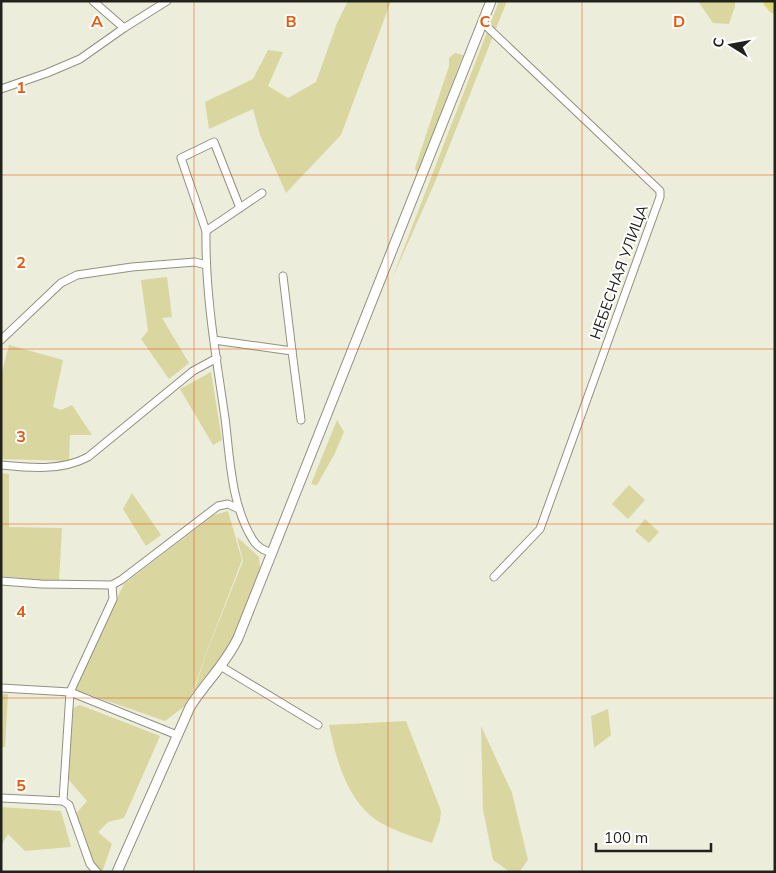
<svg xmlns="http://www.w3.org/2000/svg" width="776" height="873" viewBox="0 0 776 873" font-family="Mulish,sans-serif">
	<rect width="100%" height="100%" fill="#ededdc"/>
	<g fill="#d9d69f">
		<path d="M348,1H391L341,135L286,193L260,135L253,109L209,129L205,102L253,79L268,50L283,52L268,86L288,98L316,82L337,23Z"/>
		<path d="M499,1H507L435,182L392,279Z"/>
		<path d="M698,1H735V6L729,24L713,23Z"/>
		<path d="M455,53L463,55L418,175L415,168L449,66V58Z"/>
		<path d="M167,277L172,317L162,318L189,363L169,379L141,339L148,331L141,280Z"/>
		<path d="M9,345L63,360L53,407L61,410L72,405L92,435H70L69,461L1,459V376Z"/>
		<path d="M211,372L222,440L213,445L180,389Z"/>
		<path d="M337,420L344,432L335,453L317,485L311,484Z"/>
		<path d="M1,473L9,474V527L62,528L59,582L1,576Z"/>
		<path d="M629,485L645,500L628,519L612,504Z"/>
		<path d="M132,493L161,535L146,546L123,509Z"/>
		<path d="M228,511L242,560L208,648L189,703L165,721L73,689L124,584L214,515Z"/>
		<path d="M645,519L659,532L649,543L635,531Z"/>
		<path d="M237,537L259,557L260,568L238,627L222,658L192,697L208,649L243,561Z"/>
		<path d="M1,694H8L5,747H1Z"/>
		<path d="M80,705L160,736L124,818L108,822L98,832L112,844L102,872H100L90,863L75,815L87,801L68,779L71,709Z"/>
		<path d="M608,709L611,735L594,748L591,716Z"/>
		<path d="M406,721L441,811L440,821L432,843C412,836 389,830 372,817C345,794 336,758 329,725Z"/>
		<path d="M481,726L512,793L528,860L519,872H510L493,860L483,809Z"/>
		<path d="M1,807L61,811L71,847L25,851L8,834L1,846Z"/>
	</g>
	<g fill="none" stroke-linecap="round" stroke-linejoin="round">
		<path stroke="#dfd97a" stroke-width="14" d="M770,1L775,7"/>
		<g stroke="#929181" stroke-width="9">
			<g id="minor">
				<path d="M93,1L124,28"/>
				<path d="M483,23L657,188L660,191V197L540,529L494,577"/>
				<path d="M1,89L47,73L80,59L124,28L167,1"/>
				<path d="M262,193L206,231C205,294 216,356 225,418C230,458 231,505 253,540C257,547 264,550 271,553"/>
				<path d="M206,231L181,158L214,142L240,208"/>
				<path d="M283,276L292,351"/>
				<path d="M1,340L61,283L77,275L132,267L195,262L206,265"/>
				<path d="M214,340L292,351L301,420"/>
				<path d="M1,465C30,468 62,471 88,457L193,371L217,358"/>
				<path d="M1,581L41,584L112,585L121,580L218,506L228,504L239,509"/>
				<path d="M222,667L318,725"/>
				<path d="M1,688L70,692L177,735"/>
				<path d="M1,798L63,801L70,692L113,599L112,585"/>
				<path d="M63,801L69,805L90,864L97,872"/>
			</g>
		</g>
		<g stroke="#929181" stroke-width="11">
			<path id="tertiary" d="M117,872L190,707C205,683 225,665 238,638L491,1"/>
		</g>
		<use href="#minor" stroke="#fff" stroke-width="7"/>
		<use href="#tertiary" stroke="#fff" stroke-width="9"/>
	</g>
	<path fill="none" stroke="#e8590c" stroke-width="1" stroke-opacity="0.55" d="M194,1V872M388,1V872M582,1V872M1,175H775M1,349H775M1,524H775M1,698H775"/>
	<g text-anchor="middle" stroke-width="4" stroke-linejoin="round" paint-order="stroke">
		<g font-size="15" fill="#22221c" stroke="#fff">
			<text transform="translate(619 272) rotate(-70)" y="5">НЕБЕСНАЯ УЛИЦА</text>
		</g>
	</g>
	<g font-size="16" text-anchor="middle" font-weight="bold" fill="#e8590c" stroke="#fff" stroke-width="4" stroke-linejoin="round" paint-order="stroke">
		<text x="97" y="27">A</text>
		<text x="291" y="27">B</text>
		<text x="485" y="27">C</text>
		<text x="679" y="27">D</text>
		<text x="21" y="93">1</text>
		<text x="21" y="268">2</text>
		<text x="21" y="442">3</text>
		<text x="21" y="617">4</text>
		<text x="21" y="791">5</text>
	</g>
	<rect width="776" height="873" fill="none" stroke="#22221c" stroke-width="5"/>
	<g transform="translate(731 45) rotate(281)" stroke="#ffffff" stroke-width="4" paint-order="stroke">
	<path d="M0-4L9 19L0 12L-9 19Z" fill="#22221c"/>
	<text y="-8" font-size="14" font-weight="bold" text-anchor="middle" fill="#22221c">С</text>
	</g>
	<path d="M596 843v8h115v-8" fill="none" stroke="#22221c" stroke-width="2.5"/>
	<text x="604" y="843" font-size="15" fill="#22221c" stroke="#ffffff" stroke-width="4" paint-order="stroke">100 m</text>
</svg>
